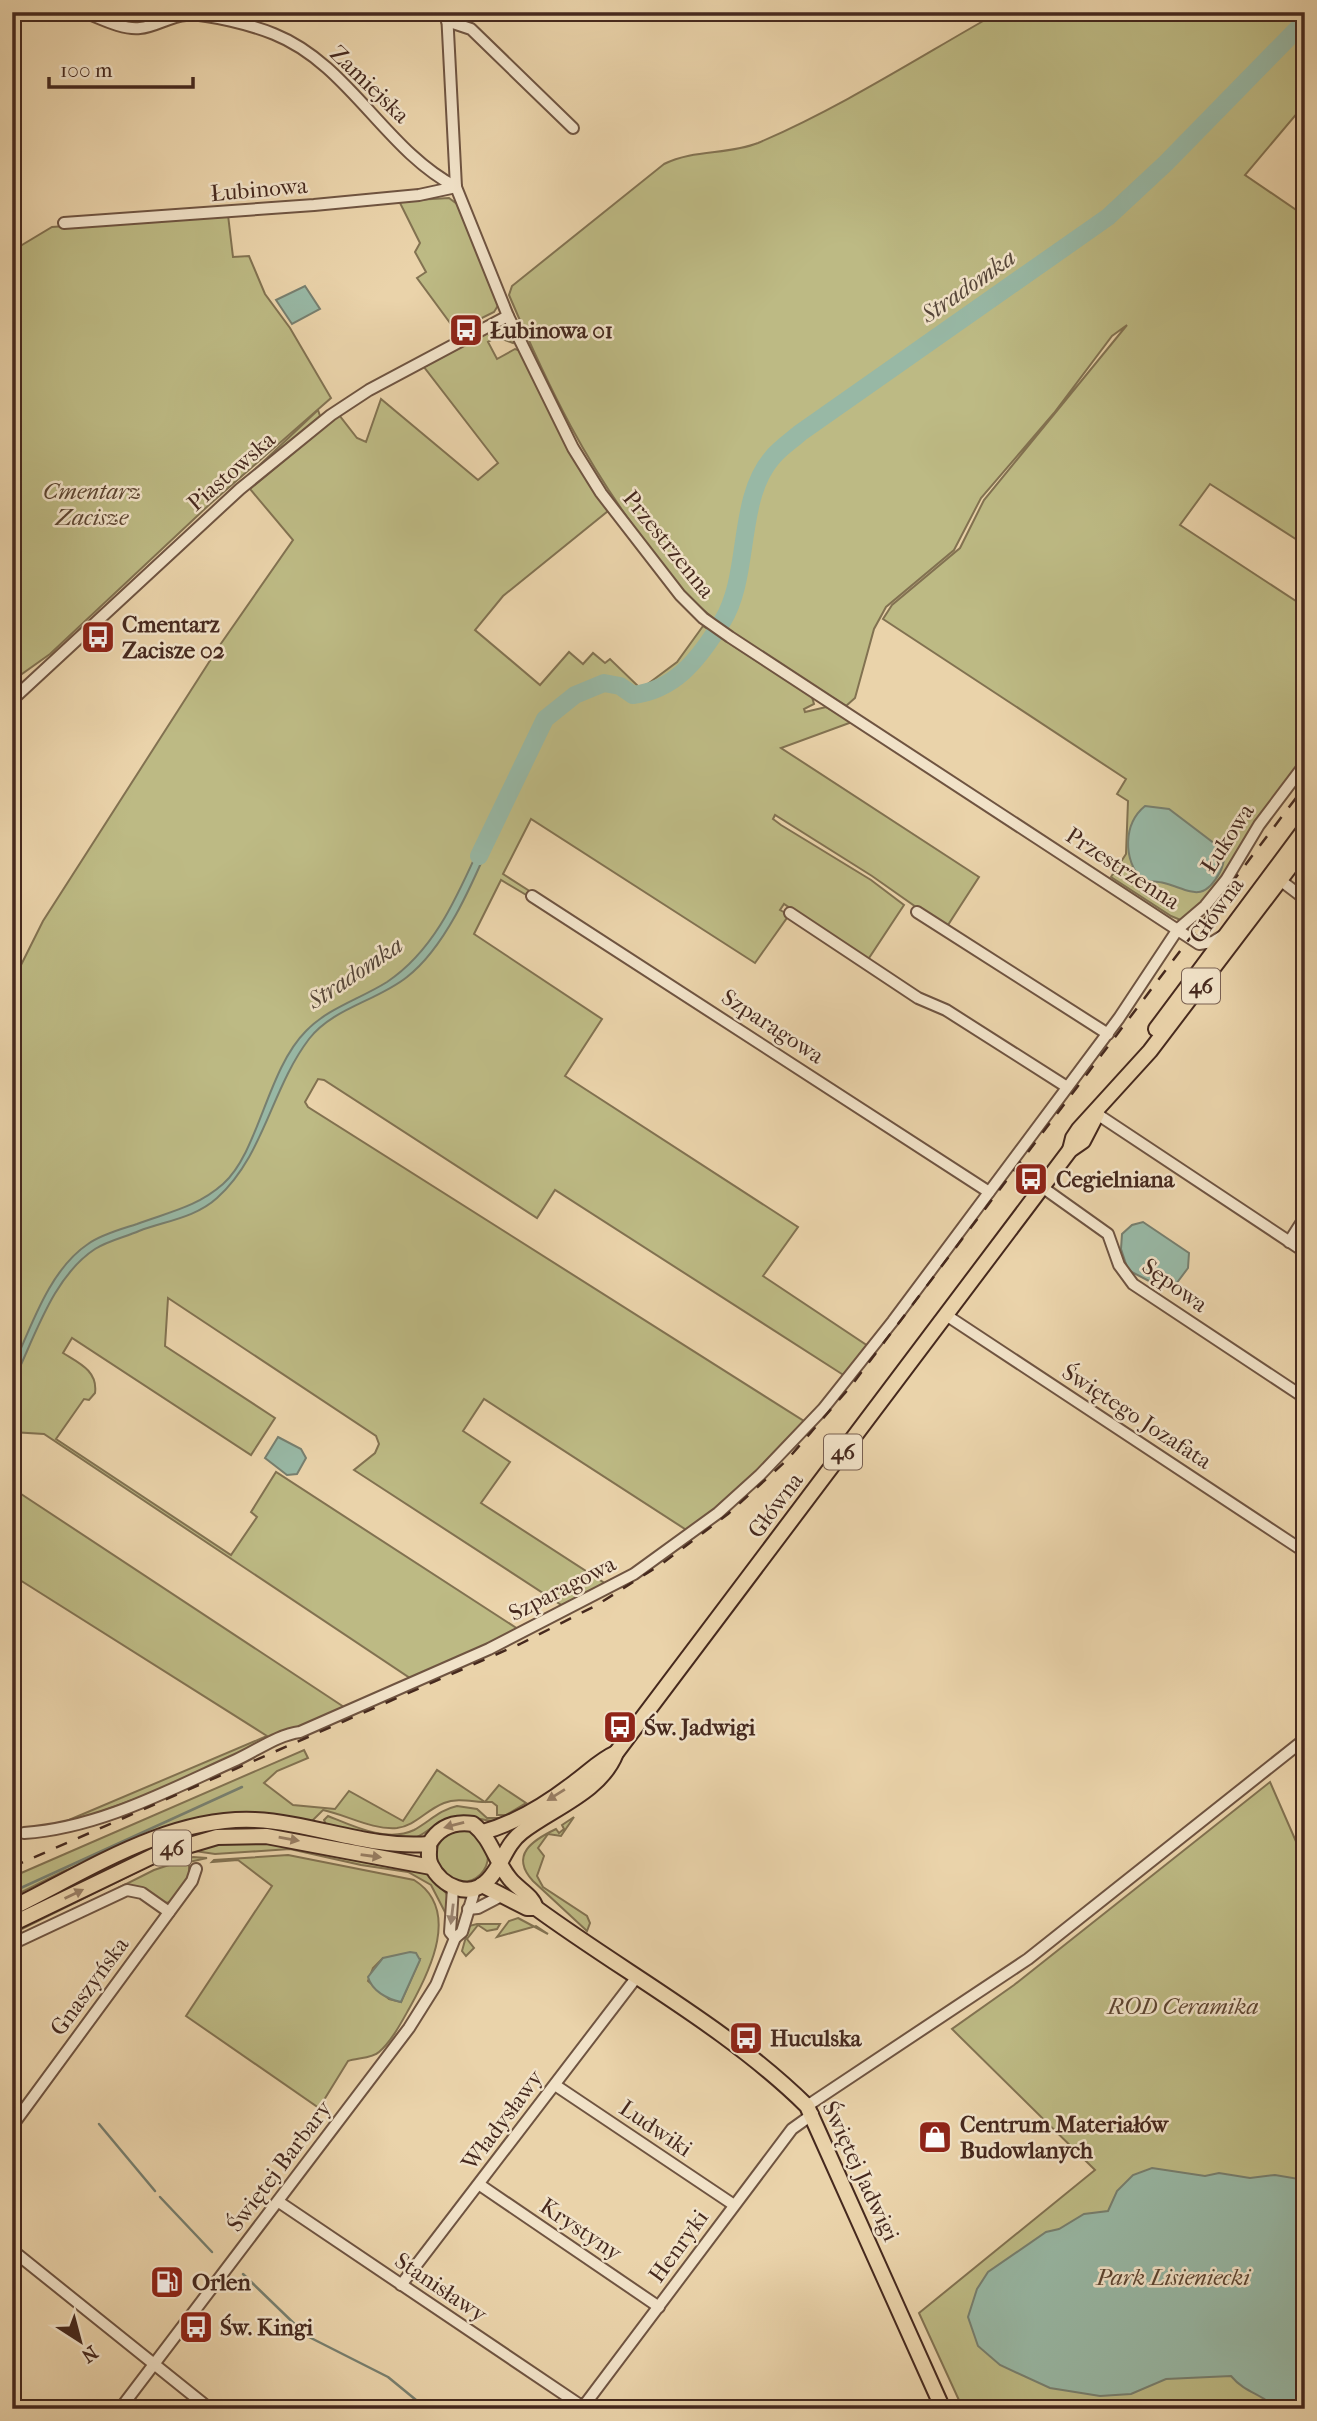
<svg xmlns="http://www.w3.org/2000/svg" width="1317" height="2421" viewBox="0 0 1317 2421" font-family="'IM FELL French Canon',serif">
	<rect width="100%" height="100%" fill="#ead3aa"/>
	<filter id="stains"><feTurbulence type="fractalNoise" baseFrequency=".00286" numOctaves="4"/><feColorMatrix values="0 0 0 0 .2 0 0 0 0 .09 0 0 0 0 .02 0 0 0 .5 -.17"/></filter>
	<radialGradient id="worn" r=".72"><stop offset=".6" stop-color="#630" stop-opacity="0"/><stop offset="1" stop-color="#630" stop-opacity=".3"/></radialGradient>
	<g fill="#bdba84" stroke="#827251" stroke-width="2" fill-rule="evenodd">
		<path d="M999,12H1305V104L1245,175L1305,216V545L1210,484L1180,525L1305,607V758L1254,825L1211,896L1183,921L1171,916L1111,877L1126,854L1128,801L1117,794L1126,779L883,619L892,605L960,548L984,500L1127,325L1112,336L1054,413L981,498L954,550L886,607L874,629L855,698L846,706C797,675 743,644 701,608C680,590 665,567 649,547C586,465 549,389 509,295L512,286L664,164C694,149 728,155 758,143C842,107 919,57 999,12Z"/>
		<path d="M449,198L457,204L499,304L494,312L456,331L417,278L426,272L415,252L420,243L399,201Z"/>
		<path d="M228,215L233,257L249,256L265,294L290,328L331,398L210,504L50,654L12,681V251L52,227Z"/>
		<path d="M496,328H507L516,339L513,343L497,337L488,342L497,359L515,349L521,351L568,449L608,511L503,596L475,630L540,685L569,652L583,664L593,653L605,663L610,659L641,689L677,662L703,626L812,697L814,704L804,709L805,712L826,707L852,722L781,748L979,877L946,928L872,876L775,815L773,819L781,825L871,880L904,905L867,961L784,904L780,910L789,915L755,963L531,819L503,874L531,892L528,896L501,880L474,934L602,1019L565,1076L798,1227L763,1276L868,1346L845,1376L555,1190L537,1218L324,1080L318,1079L305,1102L308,1107L807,1423L737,1493L688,1531L484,1399L463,1431L510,1462L481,1503L609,1586L566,1608L354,1470L375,1453L379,1444L376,1436L168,1298L165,1346L275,1418L251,1455L72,1338L63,1353C79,1363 98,1371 95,1393L89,1400L84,1399L56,1439L231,1555L257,1517L251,1512L276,1472L521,1631L413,1680L44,1434L12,1432V983L43,921L220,645L293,540L250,489L339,415L357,438L366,442L381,399L478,480L498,463L424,367Z"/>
		<path d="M318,410L320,416L247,477Z"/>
		<path d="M12,1488L347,1709C249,1751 152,1798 50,1828L267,1736L12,1575Z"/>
		<path d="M304,1750L308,1758L277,1771L264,1783L293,1805L335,1809L349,1791L403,1821L437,1770L485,1802L499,1785L526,1803L506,1815H497V1806L492,1802C476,1803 459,1797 444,1803C426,1810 415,1826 397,1828C372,1830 347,1815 323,1810L310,1823L236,1815L64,1871L12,1897V1877Z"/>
		<path d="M1270,1782L1305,1862V2409H963L919,2313L1095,2170L952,2029L1014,1985Z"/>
		<path d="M457,1806L477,1809L487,1818H507C487,1826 473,1813 453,1817C435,1820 427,1836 409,1840L327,1827L324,1820L328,1816C353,1826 387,1843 414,1830C429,1822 439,1810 457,1806Z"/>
		<path d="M574,1817L561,1836L548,1834L538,1848L544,1856L537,1876L543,1887L587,1916L590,1923L587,1931L533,1881C509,1855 533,1840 556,1829L559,1833L564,1829L562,1825Z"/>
		<path d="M228,1826L278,1827L402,1850L401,1855L228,1831C151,1842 82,1885 12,1918V1913L152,1845L177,1836Z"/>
		<circle cx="462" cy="1856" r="26"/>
		<path d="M256,1840L425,1872L446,1893L449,1901L446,1914L431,1885L408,1872L361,1865L290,1849L215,1854L195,1851L151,1865L12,1934V1930L150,1862L193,1847Z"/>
		<path d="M288,1855L414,1880C461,1909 430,1971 410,2007C402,2021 392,2041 379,2052C373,2058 357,2058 348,2061L319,2108L186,2016L272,1886L238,1860L212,1862L214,1860ZM383,1958L420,1959L401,2002L389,1999L368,1981L373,1968Z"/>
		<path d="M193,1857L207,1858L189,1862V1878L172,1902L165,1903L120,1887L154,1870Z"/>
		<path d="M518,1918L548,1934L536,1926L497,1937L509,1921Z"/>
		<path d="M477,1924H500L497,1929L487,1931L478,1925L467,1939L474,1948L466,1956L462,1951L469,1926Z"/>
	</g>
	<g fill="#98b8a5" stroke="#777f6f" stroke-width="2">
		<path d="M305,286L320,309L292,324L276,300Z"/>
		<path d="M1145,806L1169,809L1219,847C1225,856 1225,862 1220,872C1203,904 1190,890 1164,883C1157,881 1149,882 1142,880C1123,859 1123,824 1145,806Z"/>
		<path d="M485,835L492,838C473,882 446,947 407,977C377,1001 333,1008 309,1039C271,1089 264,1156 217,1198C195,1218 165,1221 139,1231C125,1237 107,1241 95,1249C52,1277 34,1340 12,1384V1369C31,1327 49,1270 88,1244C102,1234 122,1229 137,1224C169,1212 197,1207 223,1184C259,1152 267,1070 306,1031C328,1008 360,999 387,982C438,948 460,889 485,835Z"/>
		<path d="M1143,1222L1189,1253L1188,1268L1176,1284L1149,1281L1128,1270L1121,1249L1122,1234L1132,1225Z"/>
		<path d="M278,1437L301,1449L306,1458L297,1474L287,1475L265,1458Z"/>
		<path d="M410,1952L416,1953L420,1960L401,2002C387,1999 372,1991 368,1977L383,1958Z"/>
		<path d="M1152,2168L1205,2176L1219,2173L1250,2178L1275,2175L1305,2180V2404L1297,2409H1277C1262,2393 1246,2394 1231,2376L1166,2379L1131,2394L1100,2396L1050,2388L1000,2365L978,2346L968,2317L977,2289L988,2272L1046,2232L1059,2229L1084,2214L1108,2211L1117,2191L1133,2175Z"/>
	</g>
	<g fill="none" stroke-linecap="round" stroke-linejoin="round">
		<g stroke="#777f6f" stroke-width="2.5">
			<path d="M12,1892L242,1787"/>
			<path d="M99,2124L155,2191"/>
			<path d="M160,2197L212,2252"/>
			<path d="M243,2274L307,2336L388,2377L427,2409"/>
		</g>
		<g stroke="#98b8a5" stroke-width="18">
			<path d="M722,622C751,576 736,500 772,458C779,449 791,441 800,433L1108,217L1166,163L1305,21"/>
			<path d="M479,856L545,719L575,695L604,683L620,686L633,695C674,690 697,661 718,628"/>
		</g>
		<g stroke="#6f5441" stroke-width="14">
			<g id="minor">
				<path d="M84,12C100,18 122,30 140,28C155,27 170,16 186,15C206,13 255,26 274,34C349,64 385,150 456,187"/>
				<path d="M447,12L456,187L508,316L573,448L601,493L680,595L703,618L730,637L1199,944L1213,942L1224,935"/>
				<path d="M447,21L471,29L573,128"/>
				<path d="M64,223L314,205L419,195L456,187"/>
				<path d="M12,700L240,489L331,415L369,390L508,316"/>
				<path d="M1280,880L1305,899"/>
				<path d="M532,896L989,1192"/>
				<path d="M917,912L1108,1034"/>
				<path d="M790,913L918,998L946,1010L1067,1087"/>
				<path d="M1097,1114L1305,1252"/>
				<path d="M1042,1187L1108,1234L1119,1265L1133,1284L1305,1398"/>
				<path d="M1289,1242L1305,1217"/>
				<path d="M946,1315L1305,1552"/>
				<path d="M24,1833C99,1828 169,1790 236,1760C258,1750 277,1735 300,1732L489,1649L634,1574L718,1513L760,1475L823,1409L893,1321L1119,1018L1178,929L1205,906L1226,880L1259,825L1305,764"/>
				<path d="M453,1888L450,1932L455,1938"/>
				<path d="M468,1909L478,1908L503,1895"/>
				<path d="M12,1944L127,1890L142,1893L169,1912"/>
				<path d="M555,2085L734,2205"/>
				<path d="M807,2106L1028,1959L1305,1739"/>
				<path d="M12,2126L192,1881L196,1869"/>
				<path d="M480,2185L659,2307"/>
				<path d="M279,2202L580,2405L586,2403L792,2129L813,2114"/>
				<path d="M12,2250L210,2409"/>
				<path d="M401,2285L636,1978"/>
				<path d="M120,2409L409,2028L436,1985L455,1938L462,1932L475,1889"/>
			</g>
		</g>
		<g stroke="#46291e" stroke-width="18">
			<g id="major">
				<path d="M1156,1029L1305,829"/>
				<path d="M1070,1150L1073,1138L1079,1129L1150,1051L1305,847"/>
				<path d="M483,1832C516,1823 548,1803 575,1782C589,1772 600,1760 616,1753"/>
				<path d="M482,1885L527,1908H536"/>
				<path d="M12,1908C87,1871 169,1816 255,1820C314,1823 369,1849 429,1844"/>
				<path d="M12,1924L153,1856L217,1837L266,1836L431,1867"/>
				<path d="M943,2409L807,2106C728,2028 626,1974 536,1908C532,1895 519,1890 510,1879C495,1861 492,1839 473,1824C454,1821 439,1827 429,1844C430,1851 427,1858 431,1865C441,1886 470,1900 488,1880C502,1866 505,1845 522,1832C553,1808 601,1792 616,1753L1070,1150L1083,1141L1097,1114"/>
			</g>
		</g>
		<use href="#minor" stroke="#f1e2c8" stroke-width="10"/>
		<use href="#major" stroke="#ead3aa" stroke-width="14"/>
		<path stroke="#46291e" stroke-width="2.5" stroke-dasharray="12 12" stroke-linecap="butt" d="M12,1867L520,1644L597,1605L663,1563L728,1514L787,1460L851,1386L1305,786"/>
	</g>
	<defs><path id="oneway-solid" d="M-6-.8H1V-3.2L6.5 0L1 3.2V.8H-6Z" transform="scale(1.75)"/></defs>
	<g fill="#987e64">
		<use href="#oneway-solid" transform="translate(556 1795) rotate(148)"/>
		<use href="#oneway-solid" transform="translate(454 1825) rotate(165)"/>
		<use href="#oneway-solid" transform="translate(289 1839) rotate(10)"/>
		<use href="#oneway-solid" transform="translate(371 1856) rotate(8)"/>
		<use href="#oneway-solid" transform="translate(74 1894) rotate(-26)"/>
	</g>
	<use fill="#9c8673" href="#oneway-solid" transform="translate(452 1914) rotate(97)"/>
	<defs>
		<g id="bus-square" transform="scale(1.75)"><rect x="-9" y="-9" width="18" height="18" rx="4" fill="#8f2418" stroke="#f1e2c8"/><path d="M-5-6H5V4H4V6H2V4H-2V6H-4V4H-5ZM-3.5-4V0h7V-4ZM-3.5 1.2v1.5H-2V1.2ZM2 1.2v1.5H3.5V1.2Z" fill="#fff"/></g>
		<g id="shop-square" transform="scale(1.75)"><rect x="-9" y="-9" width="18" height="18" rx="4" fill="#8f2418" stroke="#f1e2c8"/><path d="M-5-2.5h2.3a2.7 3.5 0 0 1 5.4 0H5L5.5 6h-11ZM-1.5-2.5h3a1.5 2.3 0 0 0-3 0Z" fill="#fff"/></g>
		<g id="fuel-square" transform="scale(1.75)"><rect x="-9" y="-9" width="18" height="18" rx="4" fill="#8f2418" stroke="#f1e2c8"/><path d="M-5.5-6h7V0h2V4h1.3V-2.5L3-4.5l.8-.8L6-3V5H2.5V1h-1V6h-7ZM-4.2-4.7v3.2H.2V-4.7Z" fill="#fff"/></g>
	</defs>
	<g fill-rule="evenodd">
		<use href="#bus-square" x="466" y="330"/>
		<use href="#bus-square" x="98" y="637"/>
		<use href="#bus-square" x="1031" y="1179"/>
		<use href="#bus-square" x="620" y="1727"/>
		<use href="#bus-square" x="746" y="2038"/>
		<use href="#shop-square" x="935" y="2137"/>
		<use href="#fuel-square" x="167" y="2282"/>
		<use href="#bus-square" x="196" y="2327"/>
	</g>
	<g text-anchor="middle" stroke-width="5" stroke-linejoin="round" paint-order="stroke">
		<g fill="#f1e2c8" stroke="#796051" stroke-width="2">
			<rect x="1182" y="968.5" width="38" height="35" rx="5"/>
			<rect x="824" y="1434.5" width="38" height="35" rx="5"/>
			<rect x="153" y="1830.5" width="38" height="35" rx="5"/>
		</g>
		<g font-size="21" font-weight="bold" fill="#46291e">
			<text x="1201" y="993">46</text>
			<text x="843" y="1459">46</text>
			<text x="172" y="1855">46</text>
		</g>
		<g font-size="23" fill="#46291e" stroke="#f1e2c8">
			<text transform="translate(370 84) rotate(44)" y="8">Zamiejska</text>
			<text transform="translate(259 189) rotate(-5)" y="8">Łubinowa</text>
			<text transform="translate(231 471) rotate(-41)" y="8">Piastowska</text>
			<text transform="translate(669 544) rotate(51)" y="8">Przestrzenna</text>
			<text transform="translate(1227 838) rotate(-57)" y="8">Łukowa</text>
			<text transform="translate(1123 868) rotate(33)" y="8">Przestrzenna</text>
			<text transform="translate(1216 910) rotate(-54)" y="8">Główna</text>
			<text transform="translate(773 1026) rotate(33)" y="8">Szparagowa</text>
			<text transform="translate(1175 1285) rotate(36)" y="8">Sępowa</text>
			<text transform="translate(1137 1416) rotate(33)" y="8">Świętego Jozafata</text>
			<text transform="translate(775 1505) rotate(-53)" y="8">Główna</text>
			<text transform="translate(562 1588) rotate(-27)" y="8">Szparagowa</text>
			<text transform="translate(89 1986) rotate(-54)" y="8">Gnaszyńska</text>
			<text transform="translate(502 2120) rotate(-53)" y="8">Władysławy</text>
			<text transform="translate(656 2128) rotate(34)" y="8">Ludwiki</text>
			<text transform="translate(279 2166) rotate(-53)" y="8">Świętej Barbary</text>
			<text transform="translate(861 2171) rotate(65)" y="8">Świętej Jadwigi</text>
			<text transform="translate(581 2229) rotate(34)" y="8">Krystyny</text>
			<text transform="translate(678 2246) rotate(-54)" y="8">Henryki</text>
			<text transform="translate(441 2287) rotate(34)" y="8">Stanisławy</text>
		</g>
		<g font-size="23" font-weight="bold" fill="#46291e" stroke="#f1e2c8" text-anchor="start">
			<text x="490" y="338">Łubinowa 01</text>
			<text x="122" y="632">Cmentarz<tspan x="122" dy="26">Zacisze 02</tspan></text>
			<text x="1056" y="1187">Cegielniana</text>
			<text x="644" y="1735">Św. Jadwigi</text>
			<text x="770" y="2046">Huculska</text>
			<text x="960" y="2132">Centrum Materiałów<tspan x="960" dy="26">Budowlanych</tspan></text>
			<text x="192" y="2290">Orlen</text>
			<text x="220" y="2335">Św. Kingi</text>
		</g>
		<g font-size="23" font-style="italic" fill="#5e4632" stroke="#f1e2c8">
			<text x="92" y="499">Cmentarz<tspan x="92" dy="26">Zacisze</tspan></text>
			<text x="1183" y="2014">ROD Ceramika</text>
			<text x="1173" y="2285">Park Lisieniecki</text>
		</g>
		<g font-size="24" font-style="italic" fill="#564639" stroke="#f1e2c8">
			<text transform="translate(968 286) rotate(-35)" y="8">Stradomka</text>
			<text transform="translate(355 973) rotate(-34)" y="8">Stradomka</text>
		</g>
	</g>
	<rect width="1317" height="2421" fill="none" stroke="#ead3aa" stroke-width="42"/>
	<rect x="14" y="14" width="1289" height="2393" fill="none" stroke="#46291e" stroke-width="3.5"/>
	<rect x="21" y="21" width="1275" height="2379" fill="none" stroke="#46291e" stroke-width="2"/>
	<g transform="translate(80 2341) rotate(144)" stroke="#f1e2c8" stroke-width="5" paint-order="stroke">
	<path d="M0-5L12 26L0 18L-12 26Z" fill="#46291e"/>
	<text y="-10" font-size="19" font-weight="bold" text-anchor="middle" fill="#46291e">N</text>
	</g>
	<path d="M49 77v10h144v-10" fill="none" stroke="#46291e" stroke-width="3.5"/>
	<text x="60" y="77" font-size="21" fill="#46291e" stroke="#f1e2c8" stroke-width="5" paint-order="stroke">100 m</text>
	<rect width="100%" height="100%" filter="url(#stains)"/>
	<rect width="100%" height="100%" fill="url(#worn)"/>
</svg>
